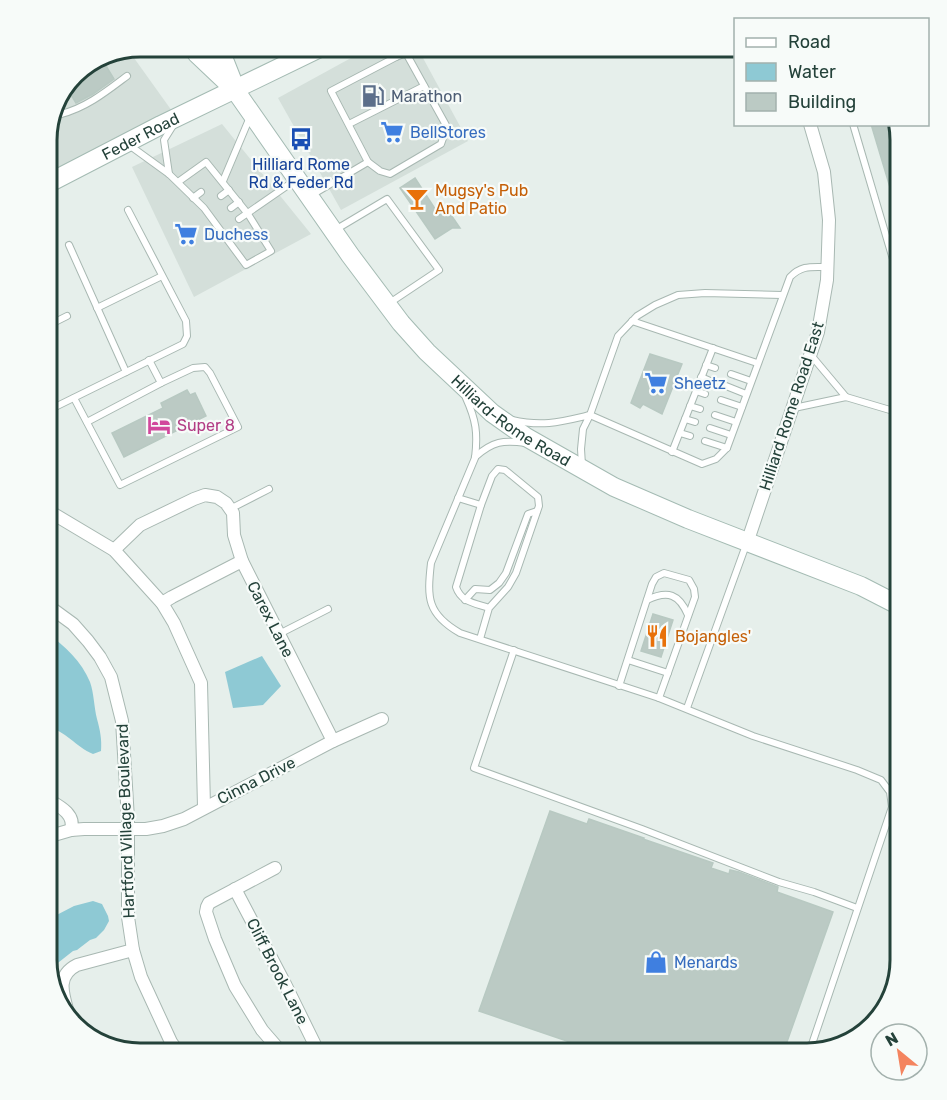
<svg xmlns="http://www.w3.org/2000/svg" width="947" height="1100" viewBox="0 0 947 1100" font-family="Rubik,sans-serif">
	<rect width="100%" height="100%" fill="#e6efeb"/>
	<g fill="#d4dfda">
		<path d="M371,47H417L468,141L341,210L278,98Z"/>
		<path d="M129,51L177,118L47,184V134L78,70Z"/>
		<path d="M222,124L311,234L194,297L132,167Z"/>
	</g>
	<g fill="#8ec9d4">
		<path d="M47,633C64,645 82,662 90,682C94,693 94,707 97,719C100,730 102,739 101,751L93,754C76,747 65,730 47,727Z"/>
		<path d="M262,656L281,686L263,705L233,708L225,672Z"/>
		<path d="M93,901L102,904L108,916L109,921L104,930L96,938L90,940L77,950L73,951L54,966L49,967L47,960V920L74,906Z"/>
	</g>
	<g fill="#bbcac4" stroke="#b8c9c2" stroke-width="1.5">
		<path d="M103,61L114,79L93,94L76,103L68,90L78,70Z"/>
		<path d="M871,124H895L900,140V214H898Z"/>
		<path d="M415,178L439,215L447,209L460,228H452L435,239L400,188Z"/>
		<path d="M650,354L682,364L662,414L643,404L640,408L631,403Z"/>
		<path d="M187,390L190,395L195,393L206,416L124,457L112,433L163,408L161,403Z"/>
		<path d="M653,614L673,620L661,657L641,651Z"/>
		<path d="M550,811L587,824L589,819L644,838L643,839L713,863L711,868L729,874L730,870L739,872L778,887L777,892L833,912L783,1053H602L479,1011Z"/>
	</g>
	<g fill="none" stroke-linecap="round" stroke-linejoin="round">
		<g stroke="#a8b8b2" stroke-width="8">
			<g id="service">
				<path d="M57,112L61,114C86,108 107,91 127,76"/>
				<path d="M349,124L424,86"/>
				<path d="M853,124L900,283"/>
				<path d="M129,145L169,174L204,208L246,265L271,251L248,214L206,162L178,182"/>
				<path d="M368,162L380,171L390,174L441,144L447,127L406,53L396,57"/>
				<path d="M169,174L164,140L174,124"/>
				<path d="M223,181L250,117"/>
				<path d="M221,196L229,190"/>
				<path d="M310,196L368,162L331,91L396,57L390,47"/>
				<path d="M193,198L201,192"/>
				<path d="M231,208L239,202"/>
				<path d="M239,219L294,181"/>
				<path d="M335,230L387,199L439,270L388,304"/>
				<path d="M69,245L126,372"/>
				<path d="M782,295L705,293L678,295L655,305L637,316L618,336L590,415L702,464L716,459L727,448L790,277C802,265 811,267 827,267"/>
				<path d="M97,308L162,276"/>
				<path d="M632,321L757,363"/>
				<path d="M47,326L67,316"/>
				<path d="M810,354L846,397"/>
				<path d="M706,365L715,368"/>
				<path d="M731,374L751,381"/>
				<path d="M701,377L710,381"/>
				<path d="M726,386L746,394"/>
				<path d="M696,391L705,394"/>
				<path d="M74,398L120,485L238,427L210,373L205,367L193,368L161,383L149,360"/>
				<path d="M466,398C476,420 478,433 475,458L431,563C427,598 427,614 460,633L659,698L753,736L857,770L881,780L890,792L892,807L809,1053"/>
				<path d="M721,400L742,407"/>
				<path d="M690,406L700,409"/>
				<path d="M794,408L846,397L900,413"/>
				<path d="M47,411L183,344L187,336L186,321L128,210"/>
				<path d="M715,415L736,422"/>
				<path d="M685,419L695,422"/>
				<path d="M512,420C543,427 560,422 590,415L583,429L581,449L582,465"/>
				<path d="M87,422L161,383"/>
				<path d="M710,428L731,435"/>
				<path d="M680,433L690,436"/>
				<path d="M705,441L727,448"/>
				<path d="M672,452L713,348"/>
				<path d="M475,457C493,441 503,440 526,443"/>
				<path d="M458,498L481,505"/>
				<path d="M230,509L269,489"/>
				<path d="M465,600L475,589L490,590L499,583L506,573L528,514L537,511"/>
				<path d="M647,600C668,590 679,594 688,615"/>
				<path d="M279,634L328,609"/>
				<path d="M480,639L489,608L508,587L516,573L539,506L538,497L505,470L498,469L492,476L481,505L456,587C461,602 474,603 489,608"/>
				<path d="M514,650L474,768L642,829L779,882L814,892L857,908"/>
				<path d="M628,660L668,673"/>
				<path d="M619,686L652,584L656,577L664,573L689,580L694,589L695,597L659,698"/>
				<path d="M687,708L746,545"/>
			</g>
		</g>
		<g stroke="#a8b8b2" stroke-width="14">
			<g id="minor">
				<path d="M47,510L114,550L162,603L174,623L201,683L204,807"/>
				<path d="M747,543L818,332L827,280L829,220L824,172L810,124"/>
				<path d="M114,550L140,525L194,499L205,495L217,497L226,503L233,513L234,535L242,561L333,741"/>
				<path d="M162,603L172,597L242,561"/>
				<path d="M47,605L73,624L88,641L100,657L111,677L122,721L128,819V917L133,950L141,977L171,1042L179,1053"/>
				<path d="M47,799C59,806 76,814 71,830"/>
				<path d="M47,837L71,830L84,829H146L163,826L184,819L333,741L382,719"/>
				<path d="M275,868L209,903L207,907L206,912L215,939L235,986L262,1030L282,1053"/>
				<path d="M235,889L285,984L319,1053"/>
				<path d="M70,1020C65,999 53,977 77,965L133,950"/>
			</g>
		</g>
		<g stroke="#a4bbb3" stroke-width="20">
			<g id="secondary">
				<path id="s1" d="M192,47L197,54L235,90L350,255L401,323L427,352L492,413L526,437L614,487L688,519L861,586L900,606"/>
				<path d="M219,47L234,85"/>
				<path id="s2" d="M47,184L161,125L322,47"/>
			</g>
		</g>
		<use href="#service" stroke="#fff" stroke-width="6"/>
		<use href="#minor" stroke="#fff" stroke-width="12"/>
		<use href="#secondary" stroke="#fff" stroke-width="18"/>
	</g>
	<defs>
		<g id="fuel-bare" transform="scale(1.8)"><path d="M-5.5-6h7V0h2V4h1.3V-2.5L3-4.5l.8-.8L6-3V5H2.5V1h-1V6h-7ZM-4.2-4.7v3.2H.2V-4.7Z" fill="#5c6f8a" stroke="#f7fbf9" stroke-width="2.5" paint-order="stroke"/></g>
		<g id="supermarket-bare" transform="scale(1.8)"><path d="M-6-5.5h2.5l.6 2H6L4.5 2H-2.5L-4.4-4H-6ZM-1.5 3.2a1.3 1.3 0 1 0 .1 0ZM3 3.2a1.3 1.3 0 1 0 .1 0Z" fill="#3f7fe0" stroke="#f7fbf9" stroke-width="2.5" paint-order="stroke"/></g>
		<g id="bus-bare" transform="scale(1.8)"><path d="M-5-6H5V4H4V6H2V4H-2V6H-4V4H-5ZM-3.5-4V0h7V-4ZM-3.5 1.2v1.5H-2V1.2ZM2 1.2v1.5H3.5V1.2Z" fill="#1a4fb4" stroke="#f7fbf9" stroke-width="2.5" paint-order="stroke"/></g>
		<g id="bar-bare" transform="scale(1.8)"><path d="M-6-5H6L.8 .8V4.5H3.5V6h-7V4.5H-.8V.8Z" fill="#e8710a" stroke="#f7fbf9" stroke-width="2.5" paint-order="stroke"/></g>
		<g id="hotel-bare" transform="scale(1.8)"><path d="M-6-4.5h1.5V1H6V5H4.5V3h-9V5H-6ZM-4 0a1.8 1.8 0 1 1 3.6 0ZM.5 0V-2.5h3Q6-2.5 6 0Z" fill="#d1479c" stroke="#f7fbf9" stroke-width="2.5" paint-order="stroke"/></g>
		<g id="restaurant-bare" transform="scale(1.8)"><path d="M-5-6h1v4h1v-4h1v4h1v-4h1v5L-1.5 .5V6h-2V.5L-5-1ZM5-6V6H3V1.5H1.5Q1.5-4 5-6Z" fill="#e8710a" stroke="#f7fbf9" stroke-width="2.5" paint-order="stroke"/></g>
		<g id="shop-bare" transform="scale(1.8)"><path d="M-5-2.5h2.3a2.7 3.5 0 0 1 5.4 0H5L5.5 6h-11ZM-1.5-2.5h3a1.5 2.3 0 0 0-3 0Z" fill="#3f7fe0" stroke="#f7fbf9" stroke-width="2.5" paint-order="stroke"/></g>
	</defs>
	<g fill-rule="evenodd">
		<use href="#fuel-bare" x="373" y="96"/>
		<use href="#supermarket-bare" x="392" y="132"/>
		<use href="#bus-bare" x="301" y="139"/>
		<use href="#bar-bare" x="417" y="199"/>
		<use href="#supermarket-bare" x="186" y="234"/>
		<use href="#supermarket-bare" x="656" y="383"/>
		<use href="#hotel-bare" x="159" y="425"/>
		<use href="#restaurant-bare" x="657" y="636"/>
		<use href="#shop-bare" x="656" y="962"/>
	</g>
	<g text-anchor="middle" stroke-width="4.5" stroke-linejoin="round" paint-order="stroke">
		<g font-size="16" fill="#4e5e75" stroke="#f7fbf9" text-anchor="start">
			<text x="391" y="102">Marathon</text>
		</g>
		<g font-size="16" fill="#366cbe" stroke="#f7fbf9" text-anchor="start">
			<text x="410" y="138">BellStores</text>
			<text x="204" y="240">Duchess</text>
			<text x="674" y="389">Sheetz</text>
			<text x="674" y="968">Menards</text>
		</g>
		<g font-size="16" fill="#24423a" stroke="#f7fbf9">
			<text dy="6" stroke="none"><textPath href="#s2" startOffset="105">Feder Road</textPath></text>
			<text transform="translate(791 406) rotate(-72)" y="6">Hilliard Rome Road East</text>
			<text dy="6" stroke="none"><textPath href="#s1" startOffset="495">Hilliard-Rome Road</textPath></text>
			<text transform="translate(271 619) rotate(63)" y="6">Carex Lane</text>
			<text transform="translate(256 780) rotate(-27)" y="6">Cinna Drive</text>
			<text transform="translate(125 821) rotate(-92)" y="6">Hartford Village Boulevard</text>
			<text transform="translate(278 971) rotate(63)" y="6">Cliff Brook Lane</text>
		</g>
		<g font-size="16" fill="#164399" stroke="#f7fbf9">
			<text x="301" y="170">Hilliard Rome<tspan x="301" dy="18">Rd &amp; Feder Rd</tspan></text>
		</g>
		<g font-size="16" fill="#c56008" stroke="#f7fbf9" text-anchor="start">
			<text x="435" y="196">Mugsy's Pub<tspan x="435" dy="18">And Patio</tspan></text>
			<text x="675" y="642">Bojangles'</text>
		</g>
		<g font-size="16" fill="#b23c85" stroke="#f7fbf9" text-anchor="start">
			<text x="177" y="431">Super 8</text>
		</g>
	</g>
	<path d="M0 0H947V1100H0ZM140 57H807A83 83 0 0 1 890 140V960A83 83 0 0 1 807 1043H140A83 83 0 0 1 57 960V140A83 83 0 0 1 140 57Z" fill="#f7fbf9" fill-rule="evenodd"/>
	<path fill="none" stroke="#24423a" stroke-width="3" d="M140 57H807A83 83 0 0 1 890 140V960A83 83 0 0 1 807 1043H140A83 83 0 0 1 57 960V140A83 83 0 0 1 140 57Z"/>
	<rect x="734" y="18" width="195" height="108" fill="#f7fbf9" stroke="#a3b1ad" stroke-width="1.5"/>
	<rect x="746" y="38" width="30" height="9" fill="#ffffff" stroke="#a3b1ad" stroke-width="1.5"/>
	<text x="788" y="48" font-size="18" fill="#24423a">Road</text>
	<rect x="746" y="63" width="30" height="18" fill="#8ec9d4" stroke="#a3b1ad" stroke-width="1.5"/>
	<text x="788" y="78" font-size="18" fill="#24423a">Water</text>
	<rect x="746" y="93" width="30" height="18" fill="#bbcac4" stroke="#a3b1ad" stroke-width="1.5"/>
	<text x="788" y="108" font-size="18" fill="#24423a">Building</text>
	<g transform="translate(899 1052) rotate(330)"><circle r="28" fill="#f7fbf9" stroke="#a3b1ad" stroke-width="1.5"/>
	<path d="M0-4.5L10 22L0 15L-10 22Z" fill="#f4845f"/>
	<text y="-9" font-size="16" font-weight="bold" text-anchor="middle" fill="#24423a">N</text>
	</g>
</svg>
